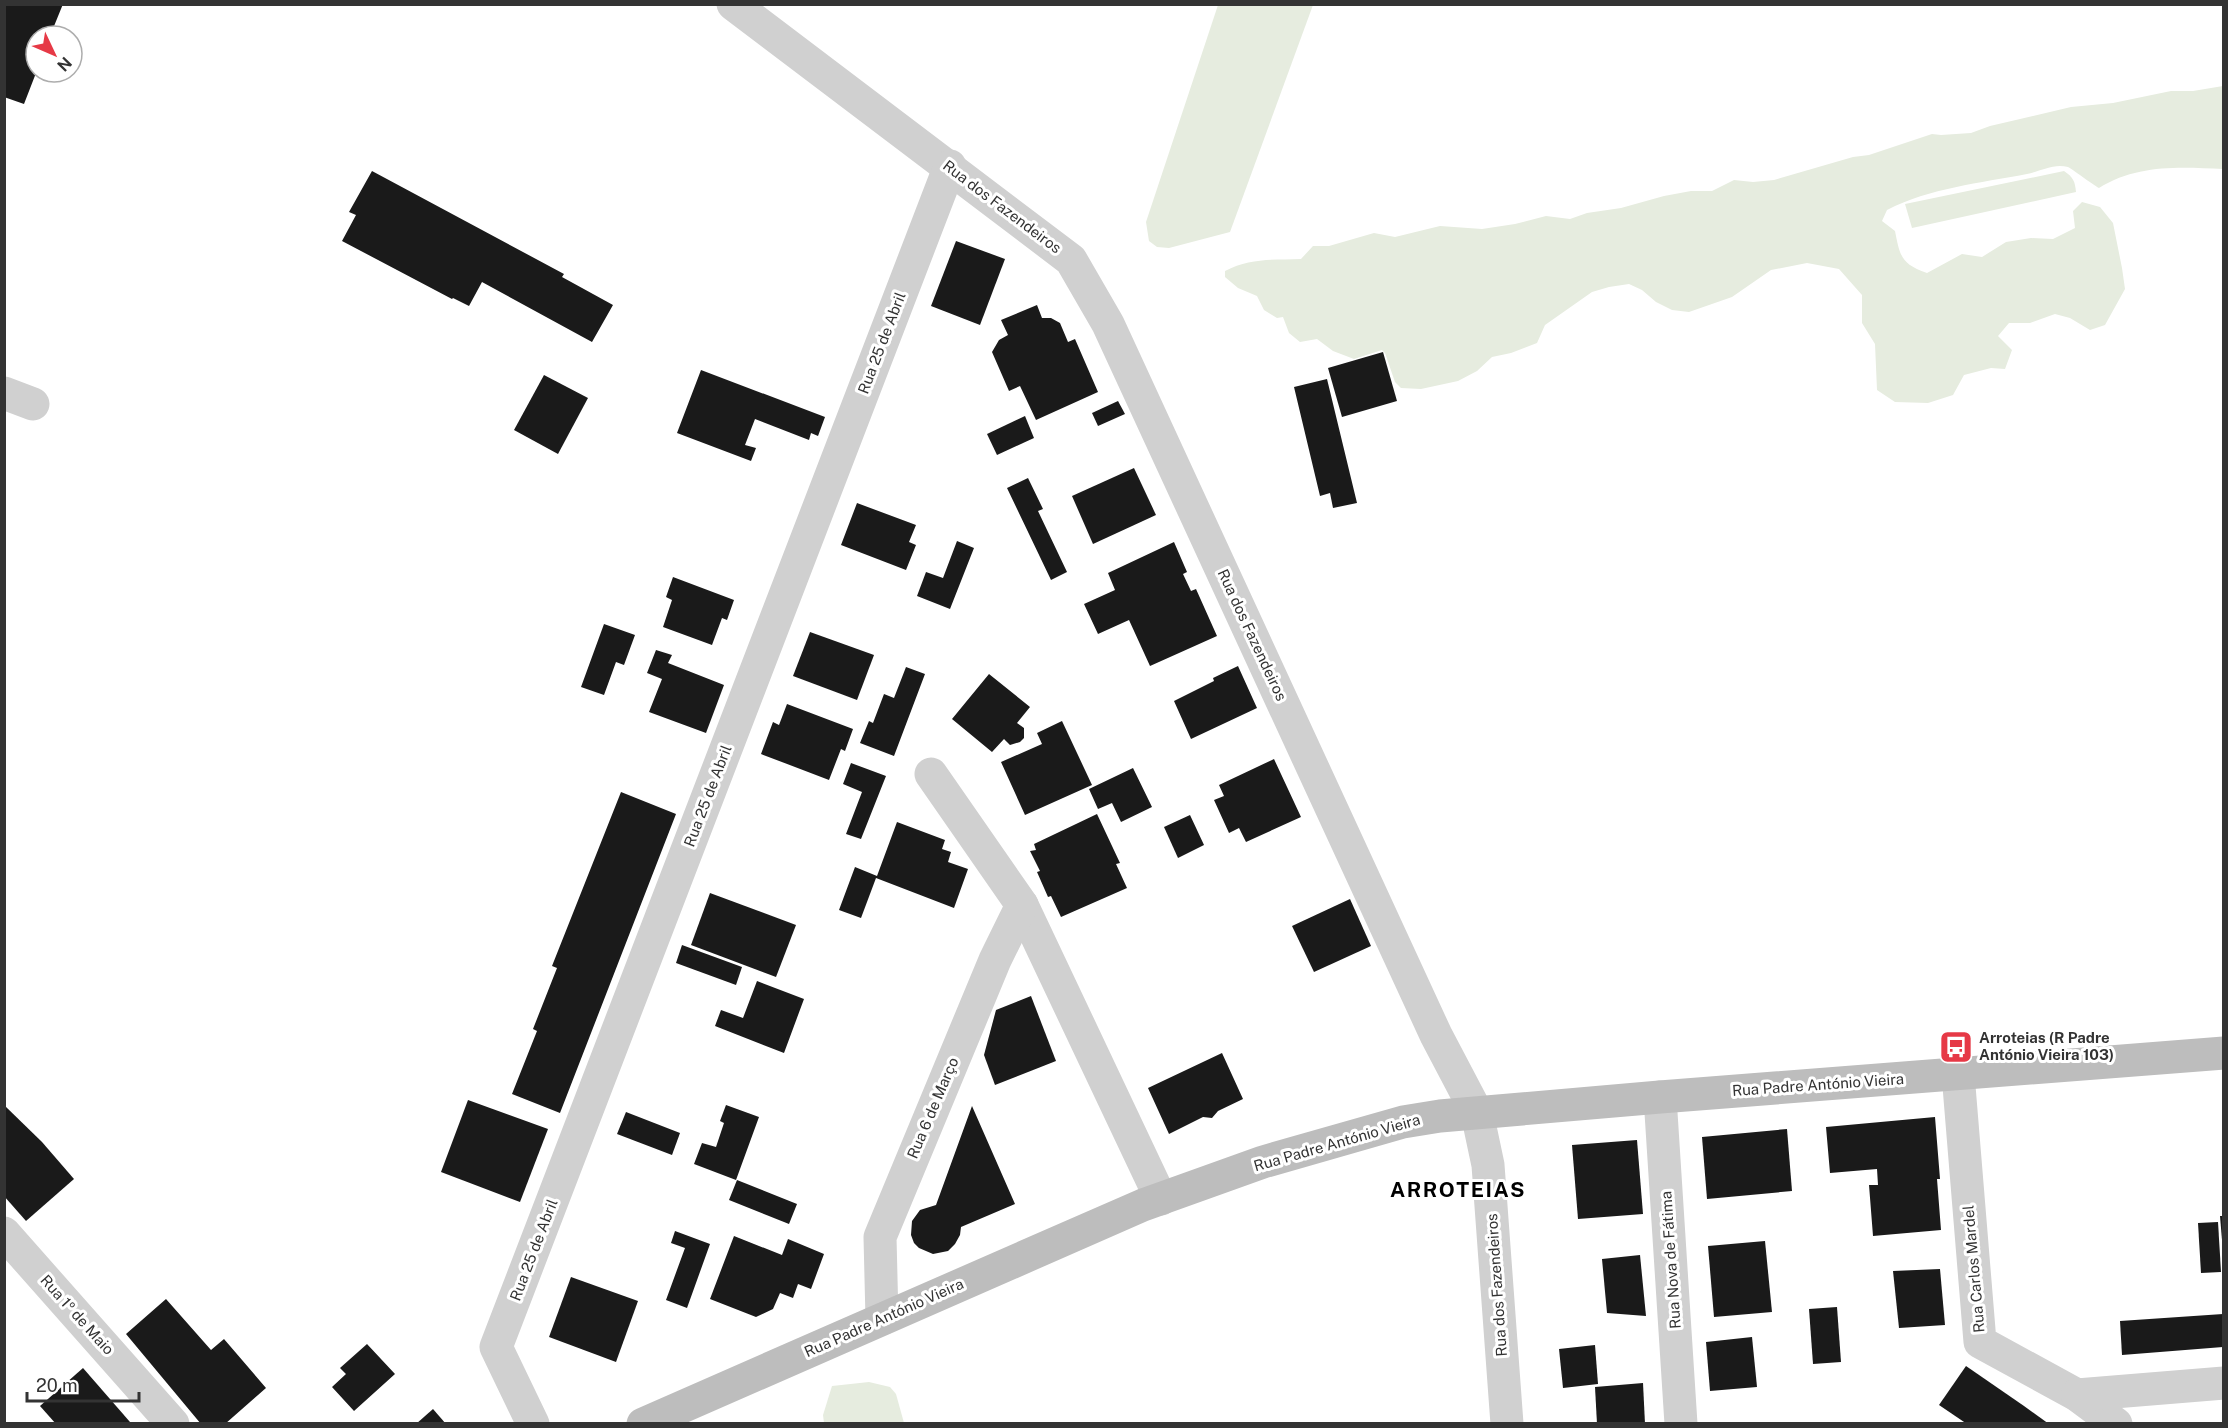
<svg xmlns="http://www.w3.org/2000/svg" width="2228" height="1428" viewBox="0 0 2228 1428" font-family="'Public Sans',sans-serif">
	<rect width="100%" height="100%" fill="#fff"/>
	<g fill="#e6ecdf">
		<path d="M1218,5H1313L1230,232L1169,248L1157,247L1149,241L1146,222Z"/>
		<path d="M2223,86V169C2180,167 2137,164 2099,188C2092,184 2072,169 2068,167C2054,163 2041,171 2027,174C1980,183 1930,188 1887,210L1882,221L1895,231C1900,256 1901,264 1927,273L1962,254L1982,257L2006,242L2031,238L2053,239L2075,228L2073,211L2082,202L2100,207L2113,223L2122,268L2125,289L2105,325L2090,330L2070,318L2055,314L2030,323H2009L1998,336L2012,350L2005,369L1991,368L1964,375L1953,395L1928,403L1895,402L1877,390L1875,344L1862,323V295L1839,269L1807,263L1771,270L1732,297L1689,312L1672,310L1656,302L1642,290L1629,284L1609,287L1592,292L1545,325L1537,343L1511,353L1492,357L1477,371L1458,381L1421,389L1401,388L1395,382L1385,353L1382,350L1354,359L1333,351L1317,339L1300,342L1289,333L1283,317L1277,318L1264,310L1257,296L1238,288L1225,277V271C1250,258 1273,260 1301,259L1313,246H1329L1374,233L1395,237L1440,226L1482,229L1515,224L1546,216L1570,219L1587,213L1621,208L1664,196L1691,191H1712L1734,180L1753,182L1774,180L1853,157L1869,155L1932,134L1941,135L1971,133L1990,126L2071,107L2113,103L2171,91H2193Z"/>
		<path d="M2064,171C2073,177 2075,181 2076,192L1912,228L1905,204Z"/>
		<path d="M869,1382L890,1387L896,1394L904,1423H824L823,1415L832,1386Z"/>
	</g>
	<g fill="#1a1a1a">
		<path d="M4,4H63L50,36H36V73L24,104L4,97Z"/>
		<path d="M372,171L564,274L562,277L613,305L592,342L482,282L469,306L453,298L452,299L342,241L356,215L349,212Z"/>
		<path d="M956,241L1005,259L980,325L931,306Z"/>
		<path d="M1037,305L1042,318H1051L1060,323L1068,342L1075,339L1098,392L1036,420L1020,386L1009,391L992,352L999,340L1008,335L1001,320Z"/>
		<path d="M1383,352L1397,401L1342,417L1328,368Z"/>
		<path d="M701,370L825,417L818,436L811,433L809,440L755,419L745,445L756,448L751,461L677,433Z"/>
		<path d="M544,375L588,398L558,454L514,430Z"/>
		<path d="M1327,379L1357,503L1333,508L1330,493L1320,496L1294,387Z"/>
		<path d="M1118,401L1125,414L1098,426L1092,413Z"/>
		<path d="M1025,416L1034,438L997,455L987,434Z"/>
		<path d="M1134,468L1156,515L1093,544L1072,496Z"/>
		<path d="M1028,478L1043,509L1038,511L1067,572L1051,580L1007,488Z"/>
		<path d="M857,503L916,525L909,542L916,545L906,570L841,545Z"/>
		<path d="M957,541L974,548L950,609L917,596L926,572L943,578Z"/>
		<path d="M1174,542L1187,572L1183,574L1191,591L1196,589L1217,636L1150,666L1129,620L1098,634L1084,604L1115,590L1108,573Z"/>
		<path d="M673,577L734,600L727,620L722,618L712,645L663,627L672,600L666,597Z"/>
		<path d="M604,624L635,635L624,665L616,662L604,695L581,687Z"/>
		<path d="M810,632L874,655L857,700L793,676Z"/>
		<path d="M656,650L672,655L668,663L724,685L706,733L649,712L662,679L647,673Z"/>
		<path d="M1238,666L1257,708L1191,739L1174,701L1214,681L1213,678Z"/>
		<path d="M906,667L925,674L894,756L860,743L869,721L873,723L884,694L894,698Z"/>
		<path d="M989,674L1030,707L1017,723L1024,728V738L1020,742L1010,745L1004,739L992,752L952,719Z"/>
		<path d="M787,704L853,729L845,751L841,749L829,780L761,754L773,722L779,725Z"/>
		<path d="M1062,721L1092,785L1025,815L1001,762L1042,744L1037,733Z"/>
		<path d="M1274,759L1301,817L1246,842L1239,828L1229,833L1214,800L1224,796L1219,785Z"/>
		<path d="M851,763L886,776L861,839L846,834L862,792L843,784Z"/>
		<path d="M1133,768L1152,807L1121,822L1112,803L1098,809L1089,789Z"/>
		<path d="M621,792L676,814L560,1113L512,1094L537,1031L533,1029L557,968L552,966Z"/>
		<path d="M1097,814L1120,863L1116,864L1127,888L1061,917L1051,896L1048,897L1037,872L1040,871L1030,851L1036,850L1034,844Z"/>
		<path d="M1190,815L1204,845L1178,858L1164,827Z"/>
		<path d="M897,822L945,840L942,849L951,852L948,862L968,869L954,908L876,878L861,918L839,910L855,867L877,876Z"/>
		<path d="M710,893L796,925L776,977L691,945Z"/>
		<path d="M1350,899L1371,946L1314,972L1292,926Z"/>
		<path d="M682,945L742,967L736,985L676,963Z"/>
		<path d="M757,981L804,999L784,1053L715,1026L721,1010L743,1018Z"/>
		<path d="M1031,996L1056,1061L995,1085L984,1055L996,1010Z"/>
		<path d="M1222,1053L1243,1099L1218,1111L1212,1118L1203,1117L1169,1134L1148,1088Z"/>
		<path d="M468,1100L548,1129L520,1202L441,1172Z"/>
		<path d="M4,1105L42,1142L74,1179L26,1221L4,1196Z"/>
		<path d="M726,1105L759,1117L736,1180L694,1164L702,1143L716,1147L724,1123L720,1121Z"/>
		<path d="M972,1106L1015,1204L961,1227L960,1235L955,1244L948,1251L933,1254L919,1248L914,1243L911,1235L912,1221L920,1210L936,1205Z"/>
		<path d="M626,1112L680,1133L672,1155L617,1134Z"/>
		<path d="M1935,1117L1940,1179H1937L1941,1230L1873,1236L1869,1185H1878L1877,1169L1830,1173L1826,1127Z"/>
		<path d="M1787,1129L1792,1191L1707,1199L1702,1137Z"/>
		<path d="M1637,1140L1643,1214L1578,1219L1572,1145Z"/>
		<path d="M737,1180L797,1204L789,1224L729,1200Z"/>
		<path d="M2220,1216H2223V1240H2222Z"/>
		<path d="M2218,1222L2221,1272L2201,1273L2198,1223Z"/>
		<path d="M675,1231L710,1244L687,1308L666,1300L685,1248L671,1243Z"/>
		<path d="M734,1236L782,1255L788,1239L824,1254L811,1289L798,1284L793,1298L780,1293L773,1309L756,1317L710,1299Z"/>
		<path d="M1765,1241L1772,1312L1714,1317L1708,1246Z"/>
		<path d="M1640,1255L1646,1316L1607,1313L1602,1259Z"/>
		<path d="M1940,1269L1945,1325L1899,1328L1893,1271Z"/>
		<path d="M571,1277L638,1301L616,1362L549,1337Z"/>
		<path d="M166,1299L211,1350L224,1339L266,1388L225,1424H201L126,1334Z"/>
		<path d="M1837,1307L1841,1362L1813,1364L1809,1309Z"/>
		<path d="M2223,1314V1347L2122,1355L2120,1321Z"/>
		<path d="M1752,1337L1757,1387L1710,1391L1706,1342Z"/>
		<path d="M367,1344L395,1374L354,1411L332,1387L346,1374L340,1368Z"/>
		<path d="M1595,1345L1598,1384L1563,1388L1559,1349Z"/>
		<path d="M1966,1366L2024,1406L2049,1424H1967L1939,1405Z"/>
		<path d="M83,1368L130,1422L128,1424H56L40,1406Z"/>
		<path d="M1643,1383L1645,1424H1597L1595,1387Z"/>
		<path d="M433,1409L446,1424H416Z"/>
	</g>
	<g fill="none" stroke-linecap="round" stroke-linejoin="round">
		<g stroke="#d0d0d0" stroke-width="33">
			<path d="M733,4L1071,260L1108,324L1436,1035L1477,1113L1488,1165L1507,1424"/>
			<path d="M4,393L33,404"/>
			<path d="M1022,905L1161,1199"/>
			<path d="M1958,1074L1980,1342L2077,1395L2116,1424"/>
			<path d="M1660,1097L1681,1424"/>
			<path d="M4,1233L173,1424"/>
			<path d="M882,1319L880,1237L995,960L1022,905L931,774"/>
			<path d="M2077,1395L2224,1383"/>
			<path d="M533,1424L496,1347L950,166"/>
		</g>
		<path stroke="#bdbdbd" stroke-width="33" d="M643,1424L1143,1205L1263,1162L1403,1122L1440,1116L1660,1097L2224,1053"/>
	</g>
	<defs>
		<g id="bus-square" transform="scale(1.725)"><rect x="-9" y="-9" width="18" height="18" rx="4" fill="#e63946" stroke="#fff"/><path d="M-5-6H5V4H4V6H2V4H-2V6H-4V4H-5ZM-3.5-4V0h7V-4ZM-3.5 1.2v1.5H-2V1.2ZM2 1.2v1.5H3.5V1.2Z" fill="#fff"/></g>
	</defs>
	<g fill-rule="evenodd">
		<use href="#bus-square" x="1956" y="1047"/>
	</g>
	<g text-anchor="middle" stroke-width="6" stroke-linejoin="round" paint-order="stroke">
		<g font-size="15" fill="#333" stroke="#fff">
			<text transform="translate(1002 207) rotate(37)" y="5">Rua dos Fazendeiros</text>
			<text transform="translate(882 343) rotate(-69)" y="5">Rua 25 de Abril</text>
			<text transform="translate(1252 635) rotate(65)" y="5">Rua dos Fazendeiros</text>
			<text transform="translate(708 796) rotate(-69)" y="5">Rua 25 de Abril</text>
			<text transform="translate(1818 1085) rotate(-4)" y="5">Rua Padre António Vieira</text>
			<text transform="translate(933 1108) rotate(-67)" y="5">Rua 6 de Março</text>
			<text transform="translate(1337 1143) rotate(-16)" y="5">Rua Padre António Vieira</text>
			<text transform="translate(534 1250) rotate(-69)" y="5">Rua 25 de Abril</text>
			<text transform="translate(1671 1260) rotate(-94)" y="5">Rua Nova de Fátima</text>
			<text transform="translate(1974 1269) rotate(-95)" y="5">Rua Carlos Mardel</text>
			<text transform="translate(1497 1285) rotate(-94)" y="5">Rua dos Fazendeiros</text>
			<text transform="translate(77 1315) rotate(48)" y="5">Rua 1º de Maio</text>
			<text transform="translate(884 1318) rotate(-24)" y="5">Rua Padre António Vieira</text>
		</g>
		<g font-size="15" font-weight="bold" fill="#333" stroke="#fff" text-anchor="start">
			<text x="1979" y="1043">Arroteias (R Padre<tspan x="1979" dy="17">António Vieira 103)</tspan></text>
		</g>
		<g font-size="21" font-weight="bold" letter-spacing="1.5" fill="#000" stroke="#fff">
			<text x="1458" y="1197">ARROTEIAS</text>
		</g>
	</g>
	<rect width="2228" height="1428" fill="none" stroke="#333333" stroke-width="12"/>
	<g transform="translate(54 54) rotate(134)"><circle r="28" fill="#ffffff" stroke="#adadad" stroke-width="1.5"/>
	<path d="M0-4.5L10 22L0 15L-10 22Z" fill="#e63946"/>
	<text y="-9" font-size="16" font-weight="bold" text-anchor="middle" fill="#333333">N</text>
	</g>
	<path d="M27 1392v9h112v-9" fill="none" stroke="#333333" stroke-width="3"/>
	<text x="36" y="1392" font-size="18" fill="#333333" stroke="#ffffff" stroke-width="4.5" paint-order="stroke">20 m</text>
</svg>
